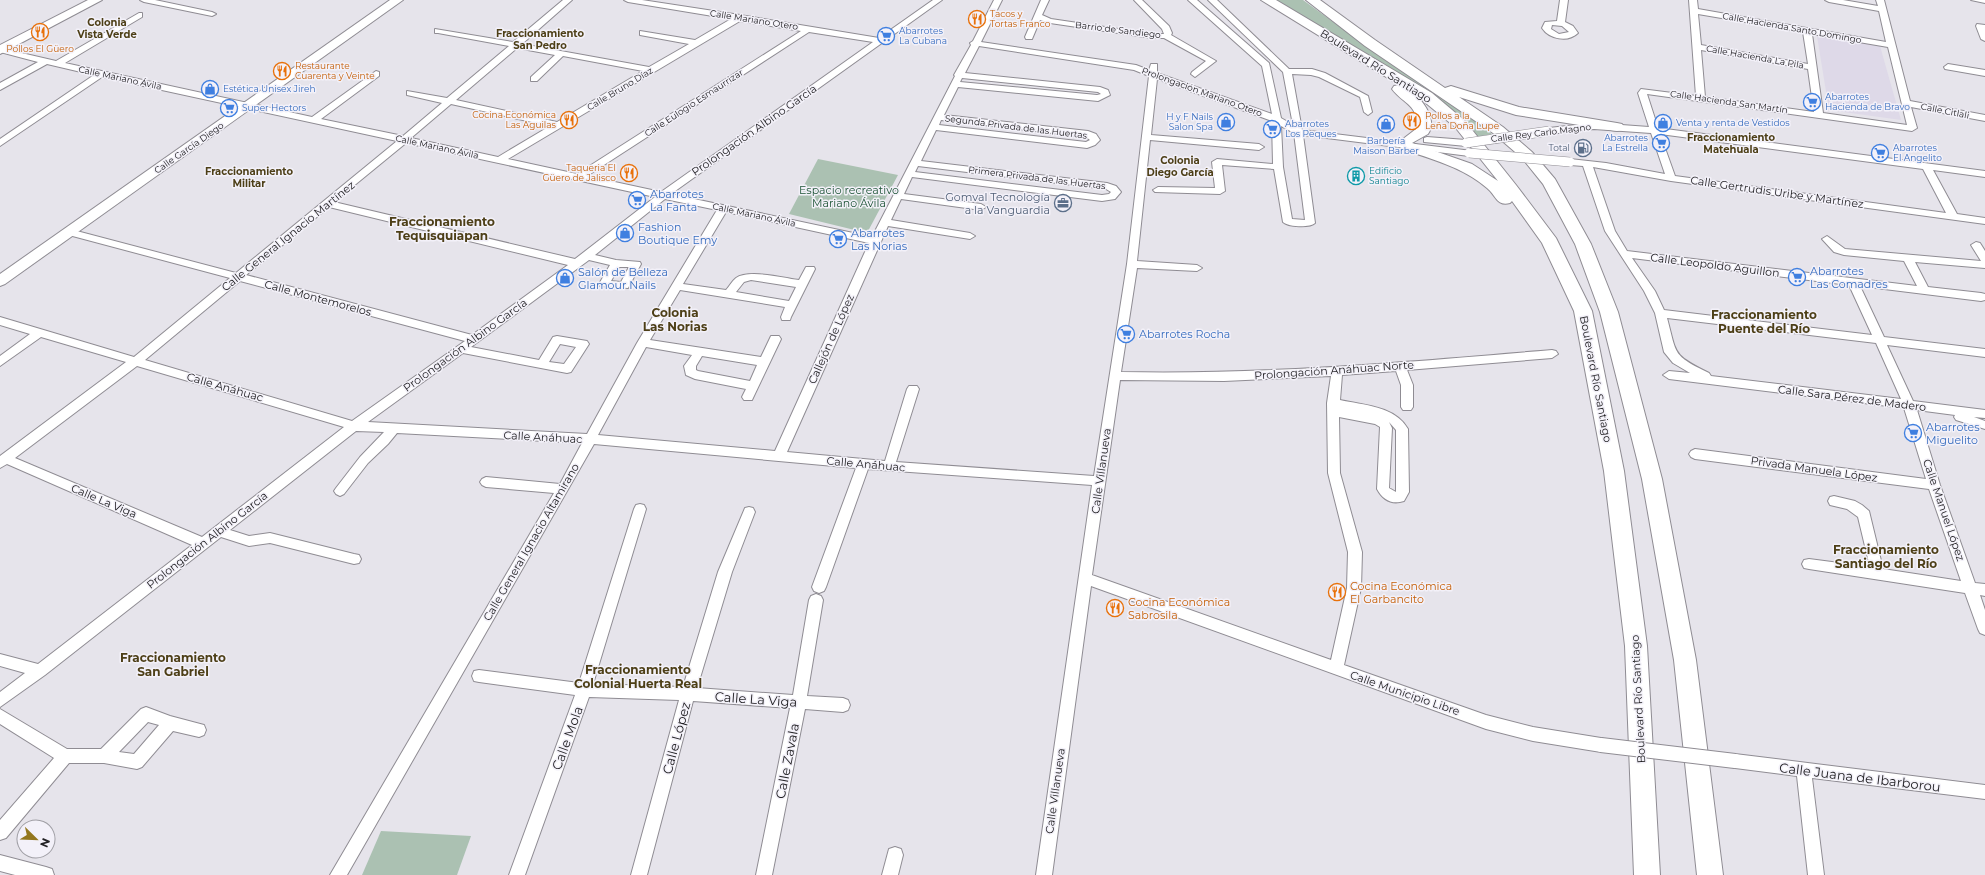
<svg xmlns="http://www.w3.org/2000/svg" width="1985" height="875" viewBox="0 0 1985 875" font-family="Montserrat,sans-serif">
	<rect width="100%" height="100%" fill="#e6e4eb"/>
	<path fill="#ded9e8" d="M1819,35L1880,46L1901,120L1829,110L1817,36Z"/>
	<g fill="#abc1b2">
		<path d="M1276,0H1303L1336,24L1457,106L1492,134L1477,137L1447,109Z"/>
		<path d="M818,159L898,175L867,233L789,214Z"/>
		<path d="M381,831L471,836L457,875H362Z"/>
	</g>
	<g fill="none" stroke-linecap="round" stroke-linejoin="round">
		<g stroke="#8f8c93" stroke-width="2">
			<g id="street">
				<path d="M140,0H155L212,12L216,14L212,16L144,2Z"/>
				<path d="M563,0H572L522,44L649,67L689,44L640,35V31L695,40L731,19L628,2L624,0H642L740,15L879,38L933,0H942L671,194L872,237L955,76L954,75L971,45L970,43L973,41L994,0H1002L981,42L1136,65L1149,70L1151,64H1157V73L1272,114L1262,66L1188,0H1197L1269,63L1281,118L1293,125L1283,72L1208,0H1217L1289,69H1312L1325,73L1368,96L1372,112L1368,115L1364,112L1360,97L1319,77L1311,75L1292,74L1302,130L1472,151V155L1469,156L1303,135L1315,223C1310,228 1288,227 1283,222L1274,169L1222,165L1225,191L1220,194L1155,192L1153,190L1158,187L1215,188L1212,162L1217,159L1273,164L1272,121L1157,79L1151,135L1259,144L1264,147L1259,150L1150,140L1137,261L1197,265L1202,268L1197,271L1137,268L1121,372C1266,375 1408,362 1552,350L1556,351L1558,354L1552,358L1407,370L1413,385V407L1411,410H1403L1401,407V385L1396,371L1342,375L1340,400C1363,405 1395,406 1408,429L1409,492L1404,501C1392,505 1383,500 1377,489L1380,427L1375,424L1339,417L1340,473L1362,552L1361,588L1344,665L1486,715L1533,727L1601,738L1606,740L1608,745L1606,750L1601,752L1533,741L1486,729L1091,586L1052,875H1036L1092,485L868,469L826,587L824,591L819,593L814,591L812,587L856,468L594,444L347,875H330L554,493L486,487L482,485L480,482L482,479L486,477L560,484L582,443L397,433L388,444L368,463L344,494L340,496L336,494L334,491L336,488L360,457L384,432L356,431L230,530L249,536L270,533L354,554L359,555L361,559L359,563L354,564L270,543L249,546L221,537L45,675L0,707V692L25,673L0,666V654L38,664L192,545L7,464L0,468V456L126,362L41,337L0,366V356L30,334L0,325V317L134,357L230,278L65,234L64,232L65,230L69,229L236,273L397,141L102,77L0,146V139L94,75L47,64L0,90V83L38,62L0,52V48L56,61L139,13H142V17L65,63L312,117L376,71L379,72V76L321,119L403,136L442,103L407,95V91L447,98L509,46L438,33H435V29L513,42ZM740,21L801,31L577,174L508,159ZM809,32L873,42L661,192L587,176ZM979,46L1134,70L1149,76L1127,264L1094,476L896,462L919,389L917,386H909L907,389L885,461L787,452L888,226L970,239L975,236L970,233L891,220L901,199L981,210L986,207L981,204L904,194L912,177L1102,201L1115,199L1121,192L1116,186L1107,183L921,161L936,130L1087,148L1095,145L1100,140L1096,134L1088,131L944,115L958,87L1098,101L1110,95L1108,90L1100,87L965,73ZM517,48L555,55L531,77V81H537L563,56L643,71L557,122L456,100ZM962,78L1098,92L1101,94L1097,95L960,82ZM451,104L550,126L498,157L411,138ZM941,120L1086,137L1090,140L1086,142L939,125ZM1281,126L1294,133L1305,220L1292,219L1283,167ZM406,143L655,197L575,259L334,202ZM918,166L1106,189L1111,192L1109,194L1102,195L915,172ZM665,199L717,210L637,343L587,434L368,422L463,353L567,373L571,372L589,344L587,341L557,336L553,337L539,360L471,347L589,260L610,265L599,284L600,286L628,288L641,264L640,262L616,260L595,255ZM329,207L568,265L472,335L246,275ZM726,212L869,243L775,451L598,435L646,347L692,355L684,366L686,375L695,379L746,389L742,397L744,400H752L781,339L779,336H771L761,357L650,340L680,290L785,307L781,317L782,320H790L791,317L815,269L814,267H806L799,280C784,278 749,269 736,278C732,281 729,287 726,290L683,284ZM619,267H629L621,282L611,281ZM751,280L796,287L789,301L736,292L744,282ZM240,281L465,341L352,421L145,360ZM560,344L576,347L564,364L549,362ZM702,356L757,365L750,381L698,371L696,370V366ZM137,366L344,427L202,537L15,458ZM1331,376L1327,403L1328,473L1348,552L1347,588L1331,660L1092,575L1120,380L1224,381ZM1389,422L1396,430V492L1389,488L1392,428Z"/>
				<path d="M1041,0H1049L1042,15L1051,19L1152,34H1164L1162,29L1134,0H1142L1169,26L1172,33L1171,35L1216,61L1195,77L1191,74L1192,72L1206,61L1164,38H1152L1050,23L1040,20L1032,39H1026L1025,37Z"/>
				<path d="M1560,0H1568L1565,22L1573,26L1578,33C1568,43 1549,39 1542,28L1545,22L1557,21ZM1552,25L1562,26L1569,32L1559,34L1551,29Z"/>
				<path d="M1689,0H1697L1698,9L1886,42L1879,11L1829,2L1825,0H1843L1878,6L1876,0H1884L1910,101L1985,115V121L1911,107L1917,128L1912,131L1647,94L1658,128L1985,171V177L1933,170L1957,214L1985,218V224L1671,181L1593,167L1615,231L1627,251L1917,286L1904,261L1844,255L1834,252L1822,239L1827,236L1845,249L1981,261L1971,245L1976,242L1980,243L1985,251V268L1915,262L1928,287L1981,293L1985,294V300L1981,301L1860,286L1884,337L1985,349V357L1887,345L1913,401L1985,410V418L1974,417L1985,421V429L1956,420L1954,417L1955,415L1917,410L1940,485L1975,583L1985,584V596L1980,595L1985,610V635L1980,633L1978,629L1965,593L1809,569L1804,568L1802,564L1804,560L1809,559L1870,567L1858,517L1847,509L1830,505L1828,501L1830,497L1834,496L1855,501L1862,505L1869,511L1883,569L1961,581L1929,489L1695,459L1691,457L1689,454L1691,451L1695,449L1926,479L1904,408L1669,379L1663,375L1669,371L1690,373L1673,363L1664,352L1655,313L1644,291L1605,231L1583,166L1570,165L1565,162L1570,159L1606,163L1665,174L1651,133L1594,129L1549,134L1544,131L1549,128L1594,123L1649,127L1638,93L1641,89L1696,96ZM1698,14L1803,32L1808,64L1701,45ZM1812,34L1888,47L1907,125L1823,113ZM1701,50L1808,69L1814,112L1705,97ZM1660,134L1923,169L1946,213L1675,176ZM1632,258L1849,285L1872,335L1664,310L1655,291ZM1667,318L1876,343L1901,399L1711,376L1709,373C1672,355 1677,355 1667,318Z"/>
				<path d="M1971,0H1985V3Z"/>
				<path d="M1977,24L1985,25V41L1981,39L1976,26Z"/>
				<path d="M1948,64L1985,70V76L1945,69L1944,67Z"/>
				<path d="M1427,137L1466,140L1471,143L1466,146L1424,142V138Z"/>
				<path d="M640,504L644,505L646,509L593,684L683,687L718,572L745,508L749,507L753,508L755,512L732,572L697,688L793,695L809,600L811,596L816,594L821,596L823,600L807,696L843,698L848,700L850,705L848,710L843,712L805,709L772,875H756L790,708L693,701L647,875H631L679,700L589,697L525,875H509L575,695L479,682L474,681L472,676L474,671L479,670L579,683L634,509L636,505Z"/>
				<path d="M146,707L170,716L204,725L206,730L204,735L199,737L173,731L142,767L137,769L104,763H69L6,838L0,840V820L54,758L0,724V709L67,749H101L141,709ZM148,722L159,725L134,754L119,752Z"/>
				<path d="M1735,754L1985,785V799L1812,778L1824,875H1808L1797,776L1735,768L1730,766L1727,761L1730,756Z"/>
				<path d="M895,847L901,849L903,855L898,875H882L889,849Z"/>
				<path d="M0,855L46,867L52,869L54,875H15L0,871Z"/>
			</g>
		</g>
		<g stroke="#8f8c93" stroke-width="2">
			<g id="secondary">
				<path d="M88,0H102L0,54V45Z"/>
				<path d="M390,0H403L5,284L0,286V274Z"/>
			</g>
		</g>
		<g stroke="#8f8c93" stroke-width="2">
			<g id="primary">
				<path d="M1261,0H1276L1432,93L1465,121L1516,185L1556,238L1592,311L1624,471L1647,646L1660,875H1634L1625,646L1604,471L1574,311L1542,243L1512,201L1510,203C1497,207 1496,195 1487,188C1463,167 1431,159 1402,149L1400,146L1405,142L1403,139L1416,129C1420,105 1403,104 1392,89L1394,86L1399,85ZM1416,95L1455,127L1498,181L1472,164L1412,143L1428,134C1437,121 1425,104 1416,95Z"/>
				<path d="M1306,0H1320L1375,40L1445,88L1451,86L1519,107L1617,123L1622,124L1624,127L1622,130L1617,131L1516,115L1459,97L1503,127L1532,152L1555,179L1591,244L1618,312L1662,479L1696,660L1723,875H1697L1674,660L1642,479L1600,312L1575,244L1543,184L1522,158L1493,133L1365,46Z"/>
			</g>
		</g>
		<use href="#street" fill="#fff" fill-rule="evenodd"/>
		<use href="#secondary" fill="#fff" fill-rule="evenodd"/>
		<use href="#primary" fill="#fff" fill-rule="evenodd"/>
		<g stroke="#8f8c93" stroke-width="10" stroke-linecap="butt">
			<g id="street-bridge-far1">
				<path d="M1466,143L1549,131"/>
				<path d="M1469,153L1570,162"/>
			</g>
		</g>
		<g stroke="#8f8c93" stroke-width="16" stroke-linecap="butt">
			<path id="street-bridge" d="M1601,745L1735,761"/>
		</g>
		<use href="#street-bridge-far1" stroke="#fff" stroke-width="9"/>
		<use href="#street-bridge" stroke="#fff" stroke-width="14"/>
	</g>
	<defs>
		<g id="restaurant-ring" transform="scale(0.9)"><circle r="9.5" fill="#f3f1f9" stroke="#e8710a" stroke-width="1.5"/><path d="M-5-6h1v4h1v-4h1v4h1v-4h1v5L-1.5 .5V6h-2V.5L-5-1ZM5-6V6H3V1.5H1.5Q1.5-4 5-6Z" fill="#e8710a"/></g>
		<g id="supermarket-ring" transform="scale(0.9)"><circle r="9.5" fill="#f3f1f9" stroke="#3f7fe0" stroke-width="1.5"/><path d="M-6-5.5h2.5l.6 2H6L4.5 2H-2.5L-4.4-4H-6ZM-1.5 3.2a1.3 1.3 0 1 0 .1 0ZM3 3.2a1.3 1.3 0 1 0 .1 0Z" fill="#3f7fe0"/></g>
		<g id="shop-ring" transform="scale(0.9)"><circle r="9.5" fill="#f3f1f9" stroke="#3f7fe0" stroke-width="1.5"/><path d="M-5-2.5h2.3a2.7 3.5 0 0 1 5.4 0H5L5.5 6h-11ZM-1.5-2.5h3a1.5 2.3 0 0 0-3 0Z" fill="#3f7fe0"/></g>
		<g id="fuel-ring" transform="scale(0.9)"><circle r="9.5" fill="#f3f1f9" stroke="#5c6f8a" stroke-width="1.5"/><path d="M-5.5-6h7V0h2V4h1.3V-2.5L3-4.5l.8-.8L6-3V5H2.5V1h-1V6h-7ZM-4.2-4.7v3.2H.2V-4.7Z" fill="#5c6f8a"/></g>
		<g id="building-ring" transform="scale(0.9)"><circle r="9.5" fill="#f3f1f9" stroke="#0f9aa8" stroke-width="1.5"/><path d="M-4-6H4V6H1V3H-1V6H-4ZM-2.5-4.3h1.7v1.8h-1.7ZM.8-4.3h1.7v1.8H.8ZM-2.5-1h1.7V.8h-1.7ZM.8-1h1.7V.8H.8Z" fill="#0f9aa8"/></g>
		<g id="office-ring" transform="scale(0.9)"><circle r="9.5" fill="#f3f1f9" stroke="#5c6f8a" stroke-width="1.5"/><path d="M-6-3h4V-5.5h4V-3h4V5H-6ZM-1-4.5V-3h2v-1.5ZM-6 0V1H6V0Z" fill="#5c6f8a"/></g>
	</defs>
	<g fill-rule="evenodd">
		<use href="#restaurant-ring" x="977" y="19"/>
		<use href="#restaurant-ring" x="40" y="32"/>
		<use href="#supermarket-ring" x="886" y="36"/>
		<use href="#restaurant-ring" x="282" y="71"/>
		<use href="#shop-ring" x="210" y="89"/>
		<use href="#supermarket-ring" x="1812" y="102"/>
		<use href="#supermarket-ring" x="229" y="108"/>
		<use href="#restaurant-ring" x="569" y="120"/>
		<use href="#restaurant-ring" x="1412" y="121"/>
		<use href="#shop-ring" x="1226" y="122"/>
		<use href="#shop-ring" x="1663" y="123"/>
		<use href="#shop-ring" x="1386" y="124"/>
		<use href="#supermarket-ring" x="1272" y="129"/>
		<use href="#supermarket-ring" x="1661" y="143"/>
		<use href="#fuel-ring" x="1583" y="148"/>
		<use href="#supermarket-ring" x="1880" y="153"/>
		<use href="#restaurant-ring" x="629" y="173"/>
		<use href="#building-ring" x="1356" y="176"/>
		<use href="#supermarket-ring" x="637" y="200"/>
		<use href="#office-ring" x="1063" y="203"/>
		<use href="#shop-ring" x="625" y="233"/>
		<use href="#supermarket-ring" x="838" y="239"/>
		<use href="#supermarket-ring" x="1797" y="277"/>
		<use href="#shop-ring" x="565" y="278"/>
		<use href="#supermarket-ring" x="1126" y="334"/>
		<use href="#supermarket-ring" x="1913" y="433"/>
		<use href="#restaurant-ring" x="1337" y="592"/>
		<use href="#restaurant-ring" x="1115" y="608"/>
	</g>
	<g text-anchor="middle" stroke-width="3" stroke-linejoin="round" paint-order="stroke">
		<g font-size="9" fill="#c56008" stroke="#f3f1f9" text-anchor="start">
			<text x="990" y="17">Tacos y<tspan x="990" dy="10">Tortas Franco</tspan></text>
			<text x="40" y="52" text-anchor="middle">Pollos El Güero</text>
			<text x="295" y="69">Restaurante<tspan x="295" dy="10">Cuarenta y Veinte</tspan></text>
			<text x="556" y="118" text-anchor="end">Cocina Económica<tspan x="556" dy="10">Las Aguilas</tspan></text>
			<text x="1425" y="119">Pollos a la<tspan x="1425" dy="10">Leña Doña Lupe</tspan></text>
			<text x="616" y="171" text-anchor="end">Taqueria El<tspan x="616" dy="10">Güero de Jalisco</tspan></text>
		</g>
		<g font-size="9" fill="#222124" stroke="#f3f1f9">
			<text transform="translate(754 20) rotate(9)" y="3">Calle Mariano Otero</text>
			<text transform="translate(1792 28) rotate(10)" y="3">Calle Hacienda Santo Domingo</text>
			<text transform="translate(1118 30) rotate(7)" y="3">Barrio de Sandiego</text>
			<text transform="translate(1755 57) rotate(10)" y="3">Calle Hacienda La Pila</text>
			<text transform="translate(120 78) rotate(12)" y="3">Calle Mariano Ávila</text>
			<text transform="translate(620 89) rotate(-31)" y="3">Calle Bruno Díaz</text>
			<text transform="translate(1202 92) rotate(20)" y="3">Prolongación Mariano Otero</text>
			<text transform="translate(1729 102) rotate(8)" y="3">Calle Hacienda San Martín</text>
			<text transform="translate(694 103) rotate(-33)" y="3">Calle Eulogio Esmaurrizar</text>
			<text transform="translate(1945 111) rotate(11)" y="3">Calle Citlali</text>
			<text transform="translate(1016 127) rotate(7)" y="3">Segunda Privada de las Huertas</text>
			<text transform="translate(1541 133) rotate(-7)" y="3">Calle Rey Carlo Magno</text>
			<text transform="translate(437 147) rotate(12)" y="3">Calle Mariano Ávila</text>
			<text transform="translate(189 148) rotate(-35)" y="3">Calle García Diego</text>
			<text transform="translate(1037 178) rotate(7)" y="3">Primera Privada de las Huertas</text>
			<text transform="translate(754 215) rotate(12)" y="3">Calle Mariano Ávila</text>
		</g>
		<g font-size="9" fill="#366cbe" stroke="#f3f1f9" text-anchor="start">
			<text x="899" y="34">Abarrotes<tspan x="899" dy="10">La Cubana</tspan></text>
			<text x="223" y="92">Estética Unisex Jireh</text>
			<text x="1825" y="100">Abarrotes<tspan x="1825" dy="10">Hacienda de Bravo</tspan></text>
			<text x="242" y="111">Super Hectors</text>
			<text x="1213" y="120" text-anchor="end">H y F Nails<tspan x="1213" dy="10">Salon Spa</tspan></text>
			<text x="1676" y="126">Venta y renta de Vestidos</text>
			<text x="1285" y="127">Abarrotes<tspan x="1285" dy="10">Los Peques</tspan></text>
			<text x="1648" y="141" text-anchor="end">Abarrotes<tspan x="1648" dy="10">La Estrella</tspan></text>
			<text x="1386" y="144" text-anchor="middle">Barbería<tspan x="1386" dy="10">Maison Barber</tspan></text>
			<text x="1893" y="151">Abarrotes<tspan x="1893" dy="10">El Angelito</tspan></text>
		</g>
		<g font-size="9" fill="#4e5e75" stroke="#f3f1f9" text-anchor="end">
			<text x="1570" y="151">Total</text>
		</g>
		<g font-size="9" fill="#0d838f" stroke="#f3f1f9" text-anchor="start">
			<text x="1369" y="174">Edificio<tspan x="1369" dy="10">Santiago</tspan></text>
		</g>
		<g font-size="10" font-weight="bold" fill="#4d3f17" stroke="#f3f1f9">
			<text x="107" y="26">Colonia<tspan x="107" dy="12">Vista Verde</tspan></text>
			<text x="540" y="37">Fraccionamiento<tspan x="540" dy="12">San Pedro</tspan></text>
			<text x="1731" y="141">Fraccionamiento<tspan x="1731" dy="12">Matehuala</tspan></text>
			<text x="1180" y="164">Colonia<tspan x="1180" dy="12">Diego García</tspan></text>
			<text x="249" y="175">Fraccionamiento<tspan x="249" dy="12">Militar</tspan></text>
		</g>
		<g font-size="11" fill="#222124" stroke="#f3f1f9">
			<text transform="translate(1376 66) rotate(32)" y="4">Boulevard Río Santiago</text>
			<text transform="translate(754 130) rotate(-35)" y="4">Prolongación Albino García</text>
			<text transform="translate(1777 192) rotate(8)" y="4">Calle Gertrudis Uribe y Martínez</text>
			<text transform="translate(288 236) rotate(-39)" y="4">Calle General Ignacio Martínez</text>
			<text transform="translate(1715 265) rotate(7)" y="4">Calle Leopoldo Aguillon</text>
			<text transform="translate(318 298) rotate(15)" y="4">Calle Montemorelos</text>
			<text transform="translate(831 339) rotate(-66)" y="4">Callejón de López</text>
			<text transform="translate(465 345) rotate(-36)" y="4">Prolongación Albino García</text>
			<text transform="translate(1334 370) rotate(-4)" y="4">Prolongación Anáhuac Norte</text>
			<text transform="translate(1596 379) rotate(79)" y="4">Boulevard Río Santiago</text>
			<text transform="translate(225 387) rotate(16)" y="4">Calle Anáhuac</text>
			<text transform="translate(1852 398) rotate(7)" y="4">Calle Sara Pérez de Madero</text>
			<text transform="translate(543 437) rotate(3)" y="4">Calle Anáhuac</text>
			<text transform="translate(866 464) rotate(5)" y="4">Calle Anáhuac</text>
			<text transform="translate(1814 469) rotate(8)" y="4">Privada Manuela López</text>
			<text transform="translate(1101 471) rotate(-82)" y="4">Calle Villanueva</text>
			<text transform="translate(104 501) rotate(23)" y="4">Calle La Viga</text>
			<text transform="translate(1944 510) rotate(71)" y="4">Calle Manuel López</text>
			<text transform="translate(207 540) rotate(-38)" y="4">Prolongación Albino García</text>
			<text transform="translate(531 542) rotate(-60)" y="4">Calle General Ignacio Altamirano</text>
			<text transform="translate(1405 693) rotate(19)" y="4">Calle Municipio Libre</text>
			<text transform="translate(1638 699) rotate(-93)" y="4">Boulevard Río Santiago</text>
			<text transform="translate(1055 791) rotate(-82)" y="4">Calle Villanueva</text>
		</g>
		<g font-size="11" fill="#1c5335" stroke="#f3f1f9">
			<text x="849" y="194">Espacio recreativo<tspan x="849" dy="13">Mariano Ávila</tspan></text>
		</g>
		<g font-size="11" fill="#366cbe" stroke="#f3f1f9" text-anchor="start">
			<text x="650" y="198">Abarrotes<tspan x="650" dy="13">La Fanta</tspan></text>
			<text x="638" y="231">Fashion<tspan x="638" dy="13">Boutique Emy</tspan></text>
			<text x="851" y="237">Abarrotes<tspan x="851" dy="13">Las Norias</tspan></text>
			<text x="1810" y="275">Abarrotes<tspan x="1810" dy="13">Las Comadres</tspan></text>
			<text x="578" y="276">Salón de Belleza<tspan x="578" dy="13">Glamour Nails</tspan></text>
			<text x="1139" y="338">Abarrotes Rocha</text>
			<text x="1926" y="431">Abarrotes<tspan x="1926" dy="13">Miguelito</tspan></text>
		</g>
		<g font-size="11" fill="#4e5e75" stroke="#f3f1f9" text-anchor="end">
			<text x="1050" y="201">Gomval Tecnología<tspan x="1050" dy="13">a la Vanguardia</tspan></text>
		</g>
		<g font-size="11" fill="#c56008" stroke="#f3f1f9" text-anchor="start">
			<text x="1350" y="590">Cocina Económica<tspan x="1350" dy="13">El Garbancito</tspan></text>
			<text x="1128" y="606">Cocina Económica<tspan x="1128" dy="13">Sabrosila</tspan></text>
		</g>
		<g font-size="12" font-weight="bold" fill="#4d3f17" stroke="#f3f1f9">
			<text x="442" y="226">Fraccionamiento<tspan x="442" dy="14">Tequisquiapan</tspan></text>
			<text x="675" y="317">Colonia<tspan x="675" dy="14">Las Norias</tspan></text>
			<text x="1764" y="319">Fraccionamiento<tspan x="1764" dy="14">Puente del Río</tspan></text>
			<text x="1886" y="554">Fraccionamiento<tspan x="1886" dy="14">Santiago del Río</tspan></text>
			<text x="173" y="662">Fraccionamiento<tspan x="173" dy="14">San Gabriel</tspan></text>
			<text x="638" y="674">Fraccionamiento<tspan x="638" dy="14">Colonial Huerta Real</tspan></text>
		</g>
		<g font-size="13" fill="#222124" stroke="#f3f1f9">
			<text transform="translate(756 699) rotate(4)" y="5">Calle La Viga</text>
			<text transform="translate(567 738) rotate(-70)" y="5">Calle Mola</text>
			<text transform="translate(676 738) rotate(-75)" y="5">Calle López</text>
			<text transform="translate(787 761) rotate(-79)" y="5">Calle Zavala</text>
			<text transform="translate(1860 777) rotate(7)" y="5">Calle Juana de Ibarborou</text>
		</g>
	</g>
	<g transform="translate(36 839) rotate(113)"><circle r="19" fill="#f3f1f9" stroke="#9f9ea4"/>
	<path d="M0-3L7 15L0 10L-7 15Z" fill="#93771e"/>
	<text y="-6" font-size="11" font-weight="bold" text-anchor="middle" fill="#222124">N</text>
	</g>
</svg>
